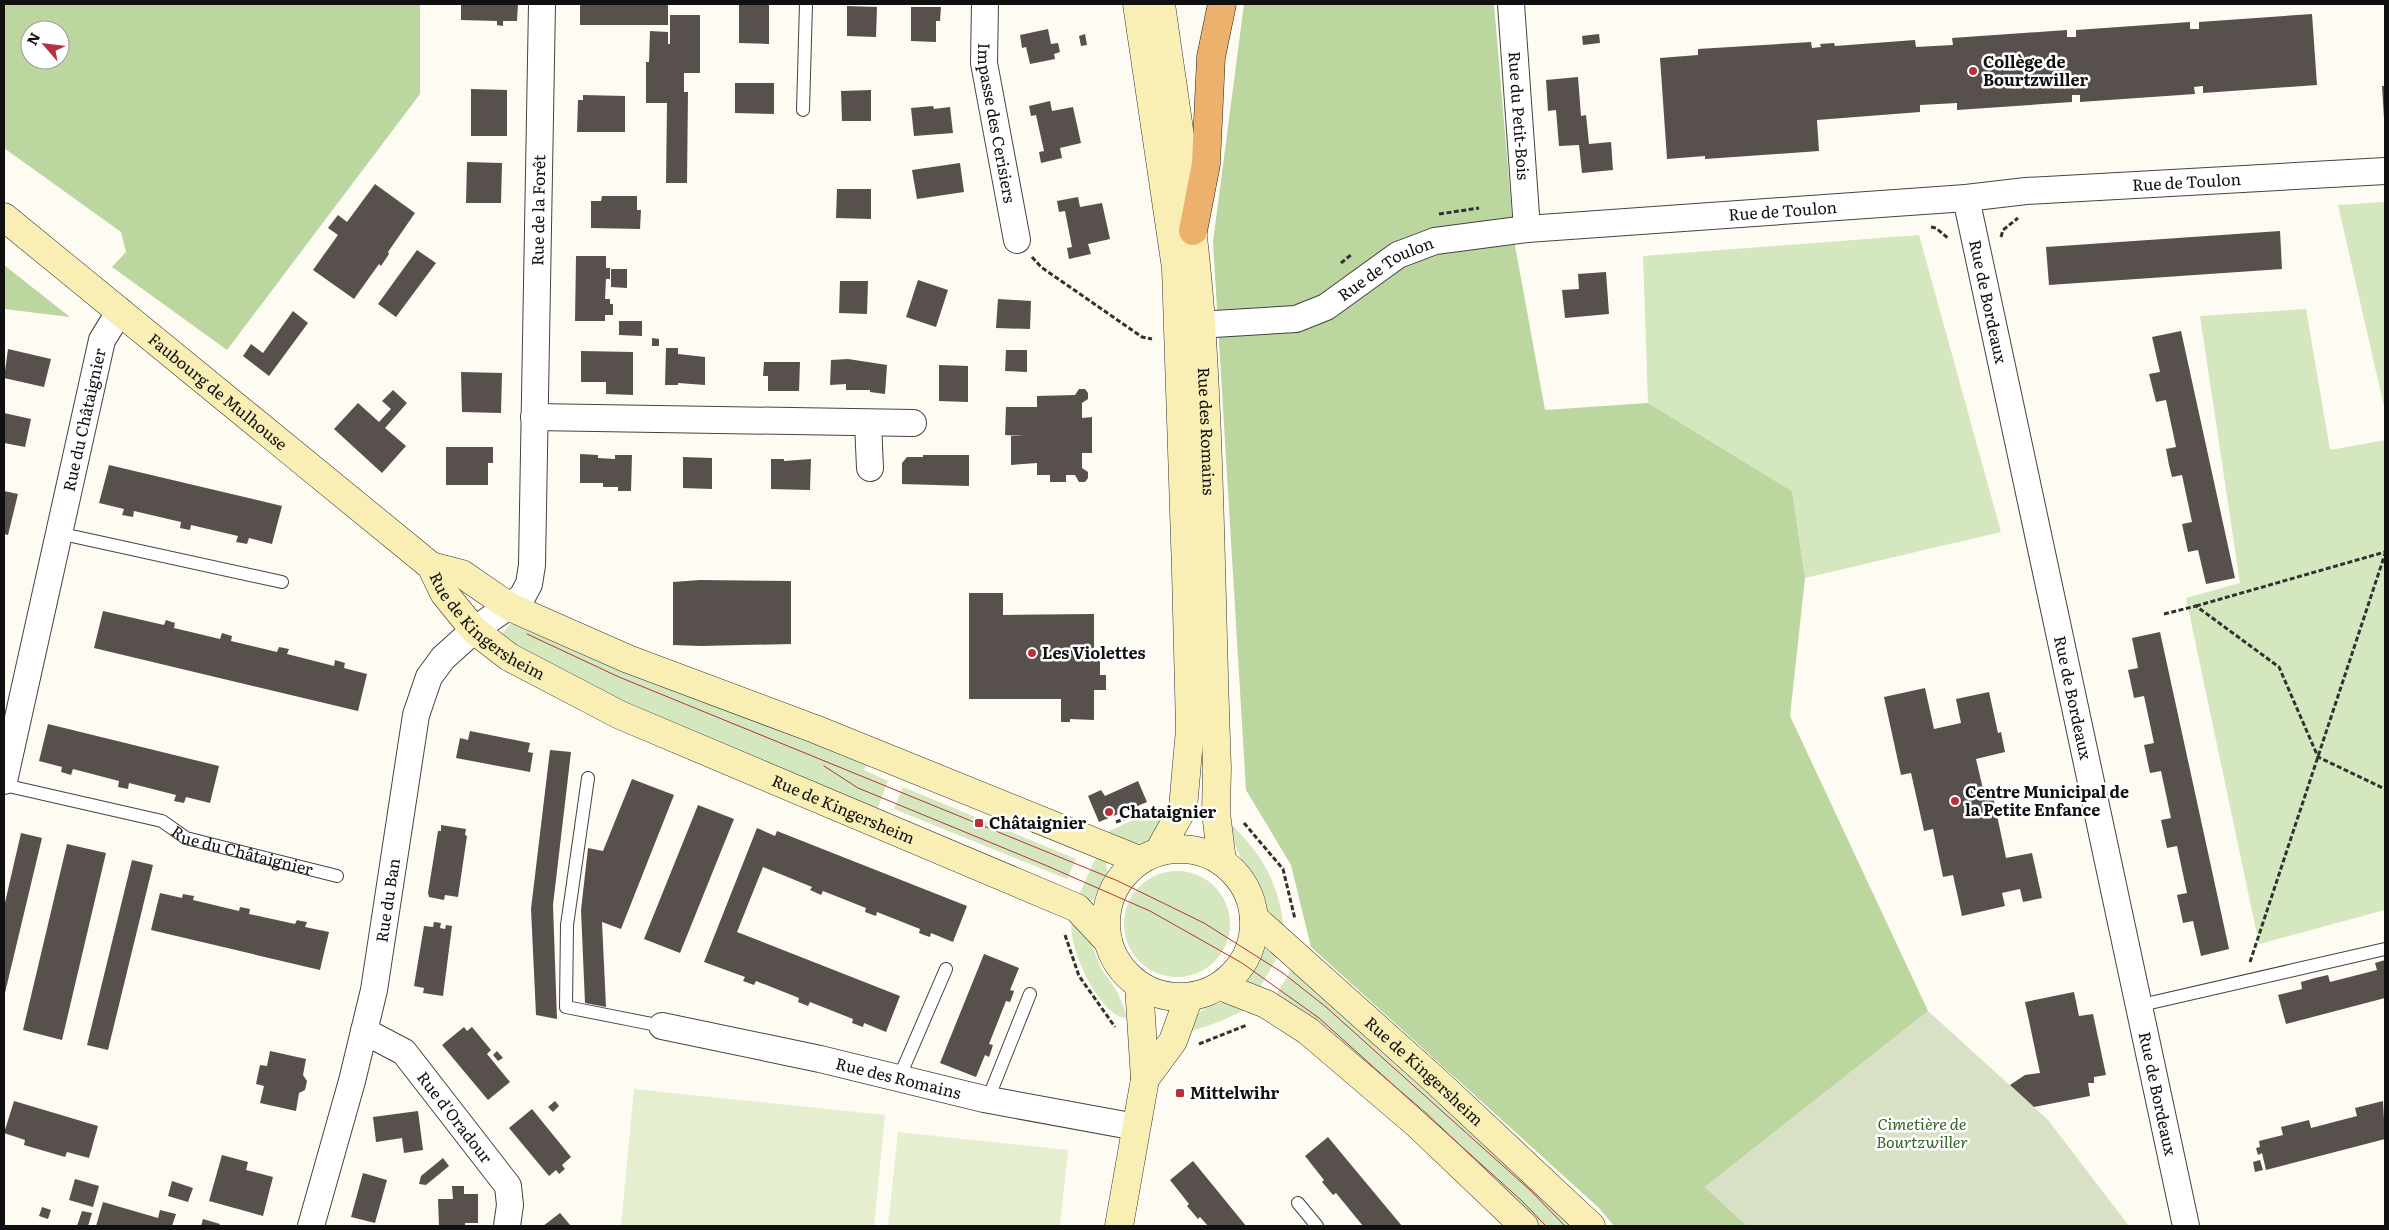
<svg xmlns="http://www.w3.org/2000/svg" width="2389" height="1230" viewBox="0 0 2389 1230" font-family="Literata,serif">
	<rect width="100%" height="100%" fill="#fefbf3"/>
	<g fill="#d5e7bf">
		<path d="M2385,202V411L2338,205Z"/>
		<path d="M1919,235L2001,532L1805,578L1792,491L1648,403L1643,256Z"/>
		<path d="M2306,309L2330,450L2385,440V910L2259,944L2186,598L2240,583L2200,316Z"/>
		<path d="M513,622L665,688L867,763L864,770L888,781L876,812L552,671L501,634Z"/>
		<path d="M903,787L1076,859L1067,879L894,809Z"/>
		<path d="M1164,816L1151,841C1134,846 1124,843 1108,836L1109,831L1133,820Z"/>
		<path d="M1232,825C1264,857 1279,884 1284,930L1267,922C1264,909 1262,895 1255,883C1242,859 1235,854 1232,825Z"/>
		<path d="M1096,857L1106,862L1107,872L1093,900L1088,901L1078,897Z"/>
		<circle cx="1177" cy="924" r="53"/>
		<path d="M1072,920L1091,943L1101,968L1118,993L1125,1011L1126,1018C1100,1017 1066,945 1072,920Z"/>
		<path d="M1267,949L1278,956L1258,991L1247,984L1246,980L1261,951Z"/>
		<path d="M1293,967L1573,1226H1536L1273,1000Z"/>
		<path d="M1231,1002L1250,1007C1229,1018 1209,1027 1186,1032C1197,1011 1207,1003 1231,1002Z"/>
	</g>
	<g fill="#bbd69f" fill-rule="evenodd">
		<path d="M4,4H420V94L227,350L112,267L126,252L121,232L4,148ZM30,30H60V60H30Z"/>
		<path d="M1244,4H1494L1514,240L1545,410L1648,403L1792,491L1805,578L1790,716L1928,1011L1705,1187L1747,1226H1614L1599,1208L1311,947L1291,865L1246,790L1213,242Z"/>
		<path d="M4,265L70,317L4,309Z"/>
	</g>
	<path fill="#d8e0c5" d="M1928,1011L2048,1120L2129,1226H1747L1705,1187Z"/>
	<g fill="#e5efd0">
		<path d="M634,1089L885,1115L874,1226H621Z"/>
		<path d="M898,1132L1068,1150L1060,1226H888Z"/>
	</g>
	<g fill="#58504d">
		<path d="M461,4H518L517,21H503V26L497,25V21L461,20Z"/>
		<rect x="580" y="4" width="88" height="21"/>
		<path d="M739,4H769V44L739,43Z"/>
		<path d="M847,6L877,7L876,37L847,36Z"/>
		<path d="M911,7H941L940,21H936V42L911,41Z"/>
		<path d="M2312,14L2317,85L2203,93V86L2194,87L2195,94L2080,102V95H2072V102L1957,110V103L1920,105V112L1817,120L1819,151L1705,159V156L1667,159L1660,58L1698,55V49L1811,42L1812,48L1821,47L1820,44L1834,43L1835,46L1915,40L1916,47L1953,45L1952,38L2067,30V37H2076V30L2190,22V29H2199V22Z"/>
		<path d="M670,15H700V73H684V92H688L687,183H666L667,103H646V62H649L650,31L668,32V44H670Z"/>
		<path d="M1048,29L1051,44L1058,43L1060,52L1054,54L1055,59L1030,64L1026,47L1022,48L1020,35Z"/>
		<path d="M1085,34L1087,45L1081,46L1079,36Z"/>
		<path d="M1599,34L1600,43L1583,45L1582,36Z"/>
		<path d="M1578,77L1581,116L1586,115L1589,144L1611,142L1613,170L1582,173L1579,145L1559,146L1556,110L1548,111L1546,80Z"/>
		<path d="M735,83H774V114L735,113Z"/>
		<path d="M2382,86H2385V118H2384Z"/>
		<path d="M471,89L507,90V136H471Z"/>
		<path d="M871,90V121H842L841,91Z"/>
		<path d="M583,95L625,96V132H577L578,100H583Z"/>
		<path d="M1050,101L1052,111L1073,107L1081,143L1060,148L1062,158L1041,163L1039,152L1044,151L1036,115L1031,116L1029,106Z"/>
		<path d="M933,106L934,109L950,107L953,133L914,136L911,108Z"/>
		<path d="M467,162L502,163L501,203H466Z"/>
		<path d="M960,163L964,192L917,199L912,170Z"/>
		<path d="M375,184L415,213L388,252L389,254L381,266L379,264L354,299L313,270L338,235L328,228L338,215L347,222Z"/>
		<path d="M837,189H871V219L836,218Z"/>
		<path d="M602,196H637V210H641L640,229L591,228V201H601Z"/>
		<path d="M1078,197L1080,207L1102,203L1110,239L1088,244L1091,254L1069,259L1067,248L1072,247L1065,211L1059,212L1057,201Z"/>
		<path d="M2280,231L2282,269L2049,285L2046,247Z"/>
		<path d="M417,250L436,263L396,317L378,304Z"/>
		<path d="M576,256H606V268H610V279H606L605,299H610V304H613V315H605V321H575Z"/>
		<path d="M611,269H627V288L611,287Z"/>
		<path d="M1606,272L1609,314L1565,318L1562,290L1579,289L1578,274Z"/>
		<path d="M918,280L948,290L936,327L906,317Z"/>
		<path d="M840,281H868L867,314L839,313Z"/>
		<path d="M998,299L1031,301L1030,329L996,328Z"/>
		<path d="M293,311L308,323L269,376L243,356L251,344L263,353Z"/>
		<path d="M619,321H642V336L619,335Z"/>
		<path d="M2181,331L2235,578L2206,584L2198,550L2188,552L2182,524L2192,522L2182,475L2172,477L2169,465L2166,449L2176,447L2166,400L2156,402L2149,374L2160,372L2152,337Z"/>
		<path d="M652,338L659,339V346H652Z"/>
		<path d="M666,348H678V354L705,357V385L678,383V385H665Z"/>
		<path d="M8,349L51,359L44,387L4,378Z"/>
		<path d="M1006,350H1027V372L1005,371Z"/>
		<path d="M581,351L633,352V395L606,394V382H581Z"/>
		<path d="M848,359L887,365L885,394L870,392V390H846V384L830,385L831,360Z"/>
		<path d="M764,362H800L799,391H768V376H763Z"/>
		<path d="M939,365L968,366V402L939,401Z"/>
		<path d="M461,372L502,373L501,413L462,412Z"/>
		<path d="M1079,389H1085L1088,393V399L1082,403V418L1092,417V453H1082V468L1088,472V478L1085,482H1079L1075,475H1066V482H1050V475H1037V463L1011,465V436H1024L1005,435L1006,407H1037V396L1075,395Z"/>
		<path d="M393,390L407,403L385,428L406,446L382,473L334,429L358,403L379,422L391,409L382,401Z"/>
		<path d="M4,413L31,419L25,447L4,443Z"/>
		<path d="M446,447H493V463H488V485H446Z"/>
		<path d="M580,454L598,455V458L615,459V455H632L631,491H618V487H603V483H580Z"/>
		<path d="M923,455H969V486L902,484V463L907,457H923Z"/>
		<path d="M683,457L712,458V489L683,488Z"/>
		<path d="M771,459H784V461L811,459L810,490L771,489Z"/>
		<path d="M109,465L282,506L272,544L249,538L247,544L242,543L236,542L238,536L191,525L190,530L180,528L181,522L134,511L133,517L122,515L124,509L99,503Z"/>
		<path d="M4,491L18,494L8,535L4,534Z"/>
		<path d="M700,580L791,581V644L701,646L673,645V582Z"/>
		<path d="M969,593H1003V615L1094,614V659H1100V675H1106V690H1094V720L1070,719V722H1061V699H969Z"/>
		<path d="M103,611L164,625L166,620L175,623L174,628L220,639L222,633L232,636L231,641L277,652L279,647L289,649L287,654L334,666L335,660L345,663L344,668L367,674L358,711L94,648Z"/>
		<path d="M2160,632L2229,949L2201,956L2193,921L2183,923L2177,895L2187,893L2177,846L2167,848L2161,820L2171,818L2161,771L2150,773L2144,745L2154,743L2144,696L2134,698L2128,670L2138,668L2132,638Z"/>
		<path d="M1925,688L1934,729L1961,723L1956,699L1989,692L1998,733L2001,732L2005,752L1976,759L1983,789L1991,787L2006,858L2032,853L2042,898L2023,902L2020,889L2002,893L2005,906L1962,916L1953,875L1943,877L1933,829L1924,831L1911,773L1901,775L1884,697Z"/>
		<path d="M48,724L219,766L210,803L186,797L184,803L174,801L176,795L129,783L128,789L118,787L119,781L73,769L71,775L61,772L62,767L39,761Z"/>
		<path d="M470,731L530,743L528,752L533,753L530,772L456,758L460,738L468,740Z"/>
		<path d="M550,750L571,752L553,905L557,1019L536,1015L531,909Z"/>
		<path d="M632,779L674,795L621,929L602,922L606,1007L585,1003L581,910L588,848L603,851Z"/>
		<path d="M1138,781L1147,802L1099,822L1088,796L1101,790L1105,796Z"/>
		<path d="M698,805L734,819L680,953L644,939Z"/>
		<path d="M441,825L466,829L465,835L467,836L458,897L445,895L444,900L429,897L428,893L438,831H441Z"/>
		<path d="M757,828L775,836L777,831L967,906L953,942L931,933L930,937L924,935L919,933L920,929L877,912L876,916L865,912L866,908L823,891L821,895L810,890L812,887L763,867L737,932L900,996L886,1032L864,1023L863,1027L852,1023L853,1019L810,1002L808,1006L798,1002L799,998L756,981L754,985L743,981L745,977L704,962Z"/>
		<path d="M21,833L42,838L4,997V907Z"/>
		<path d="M67,844L106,853L62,1040L23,1030Z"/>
		<path d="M132,860L153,865L108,1050L87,1045Z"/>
		<path d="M160,893L182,898L183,894L188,895L194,896L193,900L239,911L240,907L250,909L249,914L295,924L297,920L301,921L307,922L305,927L329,932L320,970L151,930Z"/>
		<path d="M434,922L441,923L440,928L445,929L446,925L452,926L443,996L423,993L424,988L414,986L424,926L433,927Z"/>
		<path d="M984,954L1019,968L1010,990L1014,991L1012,997L1010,1002L1006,1001L989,1044L993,1045L989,1057L985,1055L976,1077L940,1063Z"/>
		<path d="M2385,960V998L2286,1024L2278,995L2302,989L2301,982L2315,978L2328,975L2330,982L2377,970L2375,963Z"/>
		<path d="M2074,992L2079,1016L2093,1014L2106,1075L2094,1077V1083H2088L2090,1096L2034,1107L2010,1085L2025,1075L2040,1073L2025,1002Z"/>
		<path d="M464,1027L467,1031L472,1027L491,1050L487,1054L510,1082L488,1100L442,1045Z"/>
		<path d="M270,1051L306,1059L303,1075L307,1081L305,1090L299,1093L296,1111L260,1103L264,1086L256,1084L260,1065L267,1066Z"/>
		<path d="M497,1051L503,1058L498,1061L493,1055Z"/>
		<path d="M14,1101L98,1126L89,1158L67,1152L65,1157L24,1145L25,1140L4,1133Z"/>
		<path d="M555,1101L559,1106L553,1112L548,1107Z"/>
		<path d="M2383,1101L2385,1139L2266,1170L2262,1153L2258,1155L2256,1148L2260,1147L2259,1141L2283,1135L2281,1127L2309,1120L2311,1128L2357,1116L2355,1108Z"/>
		<path d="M532,1109L571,1157L562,1165L565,1169L559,1174L556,1170L549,1176L509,1128Z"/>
		<path d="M418,1111L423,1150L404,1153L402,1138L376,1142L373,1117Z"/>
		<path d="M1328,1137L1352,1166L1402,1226H1363L1336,1193L1333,1195L1322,1182L1324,1180L1305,1156Z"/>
		<path d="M222,1155L248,1162L246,1170L273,1177L263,1216L209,1201Z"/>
		<path d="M443,1158L449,1166L426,1185L419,1184L421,1176Z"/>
		<path d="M2260,1160L2263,1170L2255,1172L2253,1162Z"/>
		<path d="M1193,1161L1242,1221L1246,1226H1208L1200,1217L1198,1219L1193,1213L1187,1206L1189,1204L1170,1180Z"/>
		<path d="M363,1173L387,1180L375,1223L351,1217Z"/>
		<path d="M75,1179L99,1186L93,1207L69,1200Z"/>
		<path d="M172,1181L193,1188L188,1202L168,1196Z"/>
		<path d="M452,1186H464V1194H478V1223H465V1226H439L438,1199H453Z"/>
		<path d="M103,1202L158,1218L160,1210L176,1214L172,1226H96Z"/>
		<path d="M42,1207L51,1210L48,1219L39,1216Z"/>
		<path d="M82,1211L92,1213L88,1226H77Z"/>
		<path d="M560,1213L571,1226H543Z"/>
		<path d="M203,1219L220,1224L219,1226H201Z"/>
	</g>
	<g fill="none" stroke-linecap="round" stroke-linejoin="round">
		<g stroke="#434343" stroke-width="14">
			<g id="service">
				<path d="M803,110L806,4"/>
				<path d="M58,533L282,582"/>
				<path d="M588,778L567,925L566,1007L662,1026"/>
				<path id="s1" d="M4,785L162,821L186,838L337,876"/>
				<path d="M2137,1006L2385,949"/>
				<path d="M899,1078L946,969"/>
				<path d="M988,1099L1030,994"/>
				<path d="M1298,1203L1317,1226"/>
			</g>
		</g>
		<g stroke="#434343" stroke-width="28">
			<g id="minor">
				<path id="s2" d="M985,4L984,63L1017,240"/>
				<path id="s3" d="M1511,4L1527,229"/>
				<path id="s4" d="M1966,198L2186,1226"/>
				<path id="s5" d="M1181,326L1296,319L1326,307L1398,255L1435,241L1527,229L1966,198L2026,191L2385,171"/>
				<path d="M534,417L913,423"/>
				<path d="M868,423L870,468"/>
				<path id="s6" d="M4,781L102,340L120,311"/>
				<path id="s7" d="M662,1026L820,1059L984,1099L1136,1127"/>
				<path id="s8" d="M364,1031L404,1052L508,1186L510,1205L507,1226"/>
				<path id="s9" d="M311,1226L352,1081L374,990L416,715L429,677L443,658L474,630L522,597L529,584L532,565L542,4"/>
			</g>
		</g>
		<g stroke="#323232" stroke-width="29">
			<g id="secondary">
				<path d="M1137,4L1176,268L1186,571L1190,729L1183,808L1159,851"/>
				<path id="s10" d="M1161,4C1175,105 1192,207 1200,309C1211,462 1211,615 1217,767L1216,813L1222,861"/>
				<path id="s11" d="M4,217L431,566L444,593L474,630L509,657L620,715L1077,908L1108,941"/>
				<path d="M431,566L462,574L510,607L628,659L815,729L1139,860"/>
				<circle cx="1180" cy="923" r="74"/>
				<path id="s12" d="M1254,918L1436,1081L1591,1226"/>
				<path d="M1220,986L1266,1004L1308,1031L1417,1124L1524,1226"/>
				<path d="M1145,1079L1173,1041L1189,997"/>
				<path d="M1119,1226L1145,1079L1139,985"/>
			</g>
		</g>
		<g stroke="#212121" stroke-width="29">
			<path id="trunk" d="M1193,231L1206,164L1211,57L1222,4"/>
		</g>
		<g stroke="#323232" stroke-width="3" stroke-dasharray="5 2.5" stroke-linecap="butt">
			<path d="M1439,214L1479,208"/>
			<path d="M1931,227L1936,228L1949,239"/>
			<path d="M2001,237L2003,230L2018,218"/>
			<path d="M1032,257L1041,267L1142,337L1152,339"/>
			<path d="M1341,263L1352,254"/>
			<path d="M2196,606L2385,552"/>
			<path d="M2164,614L2196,606L2279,667L2318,757L2385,789"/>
			<path d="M1116,822L1153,808"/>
			<path d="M1244,823L1283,869L1295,919"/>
			<path d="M1065,935L1079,976L1115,1027"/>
			<path d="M2250,962L2385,554"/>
			<path d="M1199,1044L1247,1025"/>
		</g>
		<use href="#service" stroke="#fff" stroke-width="12"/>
		<use href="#minor" stroke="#fff" stroke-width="26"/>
		<use href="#secondary" stroke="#f9eeb4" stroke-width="28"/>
		<use href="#trunk" stroke="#ecb26d" stroke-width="28"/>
		<g stroke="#b6323f" stroke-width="1">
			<path d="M527,634L619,677L1118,881L1204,923L1283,973L1326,1007L1531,1191L1565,1226"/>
			<path d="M824,766L858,788L1045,865L1150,911L1242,963L1319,1018L1522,1201L1546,1226"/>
		</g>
	</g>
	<g fill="#b6323f" stroke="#fff" stroke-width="2">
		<circle cx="1973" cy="71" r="5"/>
		<circle cx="1032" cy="653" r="5"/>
		<circle cx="1955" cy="801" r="5"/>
		<circle cx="1109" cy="812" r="5"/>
		<rect x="974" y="818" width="10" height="10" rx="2.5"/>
		<rect x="1175" y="1088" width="10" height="10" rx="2.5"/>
	</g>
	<g text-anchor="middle" stroke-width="5" stroke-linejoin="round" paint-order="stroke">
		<g font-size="16" font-weight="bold" fill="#101010" stroke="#fff" text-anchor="start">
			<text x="1983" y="68">Collège de<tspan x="1983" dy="18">Bourtzwiller</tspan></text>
			<text x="1042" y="659">Les Violettes</text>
			<text x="1965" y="798">Centre Municipal de<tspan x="1965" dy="18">la Petite Enfance</tspan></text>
			<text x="1119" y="818">Chataignier</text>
			<text x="989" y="829">Châtaignier</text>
			<text x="1190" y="1099">Mittelwihr</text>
		</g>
		<g font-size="16" fill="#101010" stroke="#fff">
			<text dy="6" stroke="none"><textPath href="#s3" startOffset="112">Rue du Petit-Bois</textPath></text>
			<text dy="6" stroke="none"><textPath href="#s2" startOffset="120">Impasse des Cerisiers</textPath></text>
			<text dy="6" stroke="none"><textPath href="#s5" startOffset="1030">Rue de Toulon</textPath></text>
			<text dy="6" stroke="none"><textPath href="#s9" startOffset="1075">Rue de la Forêt</textPath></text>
			<text dy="6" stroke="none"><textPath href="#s5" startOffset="625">Rue de Toulon</textPath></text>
			<text dy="6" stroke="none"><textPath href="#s5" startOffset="219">Rue de Toulon</textPath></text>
			<text dy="6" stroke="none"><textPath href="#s4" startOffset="106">Rue de Bordeaux</textPath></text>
			<text dy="6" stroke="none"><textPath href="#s11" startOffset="276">Faubourg de Mulhouse</textPath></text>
			<text dy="6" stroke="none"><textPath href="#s6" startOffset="370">Rue du Châtaignier</textPath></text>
			<text dy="6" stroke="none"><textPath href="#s10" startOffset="430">Rue des Romains</textPath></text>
			<text dy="6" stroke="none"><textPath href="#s11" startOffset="636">Rue de Kingersheim</textPath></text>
			<text dy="6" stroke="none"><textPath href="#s4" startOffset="511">Rue de Bordeaux</textPath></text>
			<text dy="6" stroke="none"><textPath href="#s11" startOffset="1041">Rue de Kingersheim</textPath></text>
			<text dy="6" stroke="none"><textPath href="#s1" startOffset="249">Rue du Châtaignier</textPath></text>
			<text dy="6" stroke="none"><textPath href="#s9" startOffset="335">Rue du Ban</textPath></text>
			<text dy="6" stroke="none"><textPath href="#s12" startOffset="229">Rue de Kingersheim</textPath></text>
			<text dy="6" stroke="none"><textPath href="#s7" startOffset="242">Rue des Romains</textPath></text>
			<text dy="6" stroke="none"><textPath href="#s4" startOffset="916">Rue de Bordeaux</textPath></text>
			<text dy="6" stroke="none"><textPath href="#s8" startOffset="128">Rue d'Oradour</textPath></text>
		</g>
		<g font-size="16" font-style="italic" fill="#346324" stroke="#fff">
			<text x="1922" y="1130">Cimetière de<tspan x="1922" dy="18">Bourtzwiller</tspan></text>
		</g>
	</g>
	<rect width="2389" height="1230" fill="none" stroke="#101010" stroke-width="10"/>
	<g transform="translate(45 45) rotate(298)"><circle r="24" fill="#ffffff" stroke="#9f9f9f"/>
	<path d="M0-4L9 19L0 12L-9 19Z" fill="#b6323f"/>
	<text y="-8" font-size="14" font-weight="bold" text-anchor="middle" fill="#101010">N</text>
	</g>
</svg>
